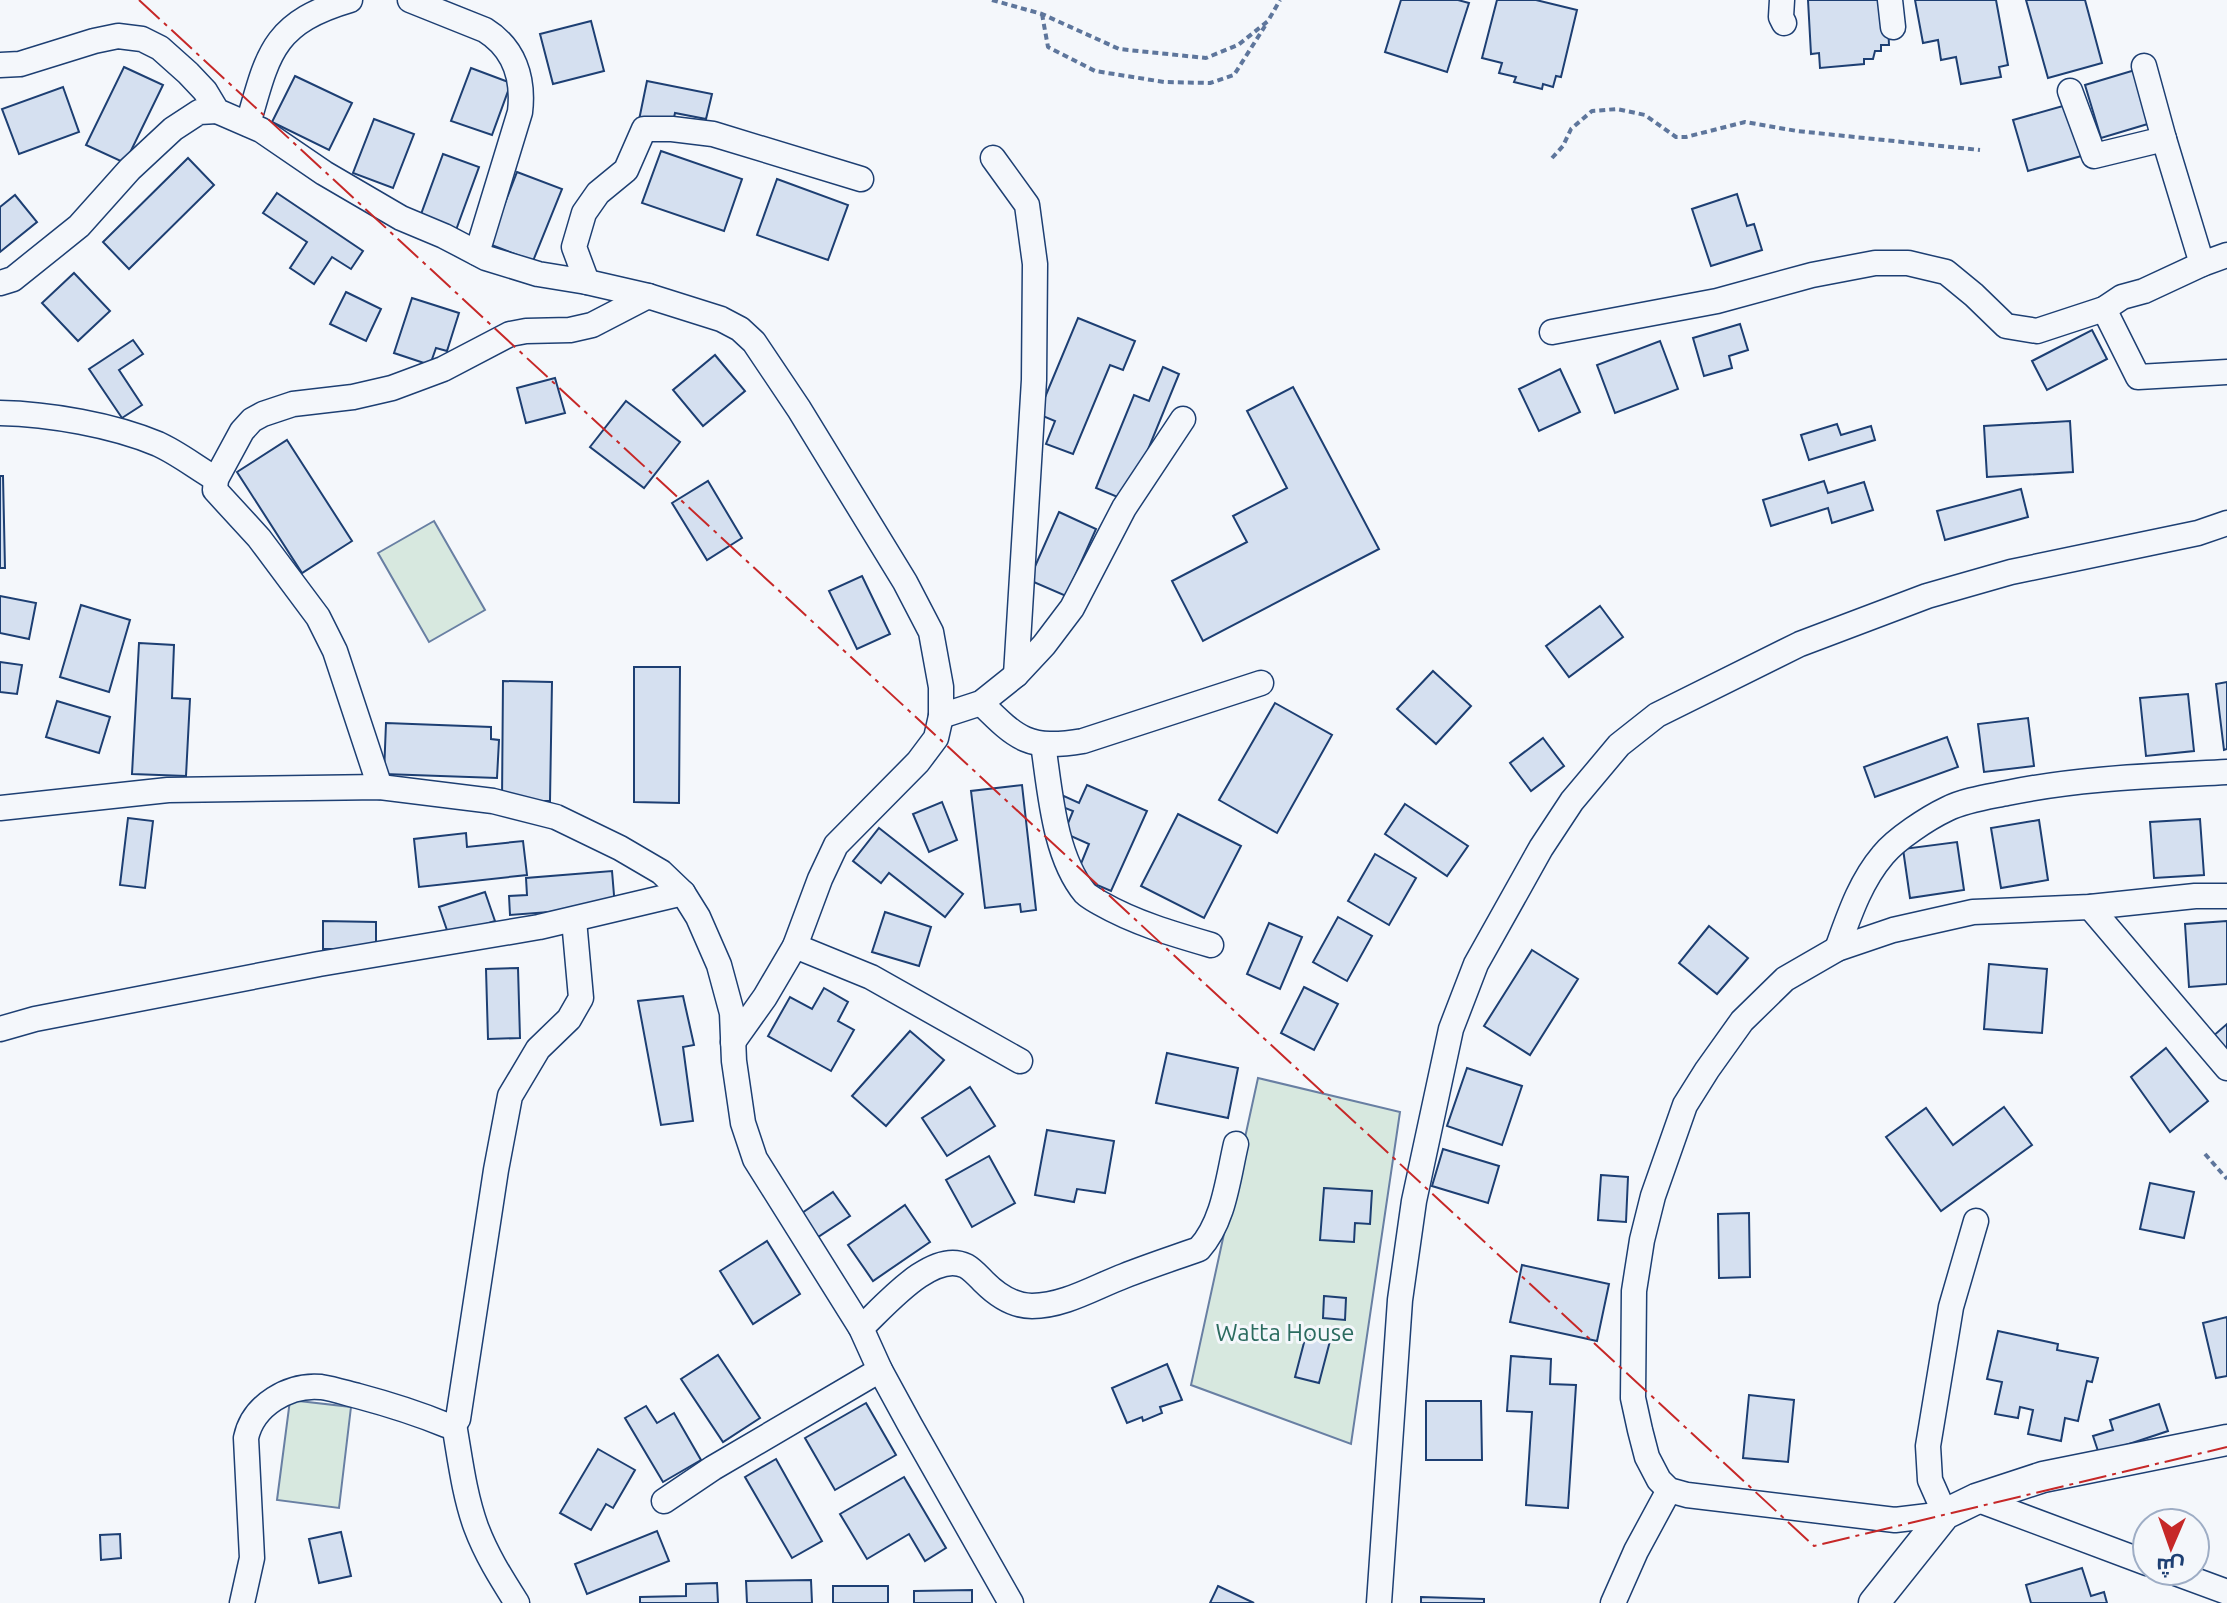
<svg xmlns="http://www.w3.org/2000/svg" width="2227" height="1603" viewBox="0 0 2227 1603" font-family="Ubuntu,Cairo,sans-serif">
	<rect width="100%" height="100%" fill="#f4f7fb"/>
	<g fill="#d7e8df" stroke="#687fa3" stroke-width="2">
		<path d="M434,521L485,610L429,642L378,553Z"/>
		<path d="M1258,1078L1400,1112L1351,1444L1191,1385Z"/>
		<path d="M290,1400L351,1407L339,1508L277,1500Z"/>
	</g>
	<g fill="#d5e0f0" stroke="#1d3f73" stroke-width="2">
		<path d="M1401,0H1458L1469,3L1447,72L1385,52Z"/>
		<path d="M1497,0H1536L1577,10L1561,77L1556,76L1553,87L1543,84L1542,89L1514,82L1516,77L1499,73L1502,63L1482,58Z"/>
		<path d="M1808,0H1882L1888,23L1889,45H1881V51H1875L1873,59H1864V64L1820,68L1819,53L1811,54Z"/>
		<path d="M1915,0H1996L2008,65L1999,67L2001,77L1961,84L1956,57L1941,60L1938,40L1923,43Z"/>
		<path d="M2026,0H2085L2102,63L2048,78Z"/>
		<path d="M591,21L604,71L553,84L540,34Z"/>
		<path d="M124,67L163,85L125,163L86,145Z"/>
		<path d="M471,68L511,83L492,135L451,121Z"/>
		<path d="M2135,70L2151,123L2101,138L2085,85Z"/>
		<path d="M295,76L352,103L329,150L272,122Z"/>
		<path d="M647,81L712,94L706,119L675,113L672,127L639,120Z"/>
		<path d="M63,87L79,132L19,154L2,109Z"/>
		<path d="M2070,104L2085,155L2028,171L2013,120Z"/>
		<path d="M374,119L414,134L393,188L353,173Z"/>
		<path d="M661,151L742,179L724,231L642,203Z"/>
		<path d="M443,154L479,167L456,230L420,217Z"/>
		<path d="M188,158L214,185L129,269L103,242Z"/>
		<path d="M517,172L562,189L533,261L489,244Z"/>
		<path d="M777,179L848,205L828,260L757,235Z"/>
		<path d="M277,193L363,251L351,269L332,257L314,284L290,268L307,242L263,213Z"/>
		<path d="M1737,194L1747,226L1754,224L1762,250L1711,266L1692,209Z"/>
		<path d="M15,195L37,222L0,252V207Z"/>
		<path d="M74,273L110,311L78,341L42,303Z"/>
		<path d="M346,292L381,309L366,341L330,324Z"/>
		<path d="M412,298L459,313L447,351L436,348L430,365L394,353Z"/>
		<path d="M1078,318L1135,341L1123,370L1110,365L1073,454L1046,444L1055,421L1038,414Z"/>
		<path d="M1740,324L1748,350L1729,356L1732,368L1704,376L1693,338Z"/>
		<path d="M2092,330L2107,359L2047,390L2032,361Z"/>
		<path d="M133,340L143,354L119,370L142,405L122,418L89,369Z"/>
		<path d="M1660,341L1678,389L1615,413L1597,365Z"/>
		<path d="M715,355L745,391L703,426L673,390Z"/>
		<path d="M1163,367L1179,374L1127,501L1096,488L1134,395L1149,401Z"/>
		<path d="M1560,369L1580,412L1539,431L1519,389Z"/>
		<path d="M555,378L565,413L526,423L517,388Z"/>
		<path d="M1293,387L1379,549L1203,641L1172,581L1247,542L1233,516L1287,488L1247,411Z"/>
		<path d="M626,401L680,442L644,488L590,447Z"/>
		<path d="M2070,421L2073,472L1987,477L1984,426Z"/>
		<path d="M1837,424L1841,435L1871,426L1875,440L1809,460L1801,435Z"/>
		<path d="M287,440L352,541L302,573L237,472Z"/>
		<path d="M0,476H3L5,568H0Z"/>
		<path d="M708,481L742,538L707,560L672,503Z"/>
		<path d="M1824,481L1828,493L1864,482L1873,510L1832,523L1828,508L1771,526L1763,500Z"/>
		<path d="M2021,489L2028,517L1945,540L1937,511Z"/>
		<path d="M1059,512L1096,529L1066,596L1029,580Z"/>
		<path d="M862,576L890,634L857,649L829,591Z"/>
		<path d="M0,596L36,603L29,639L0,633Z"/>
		<path d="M81,605L130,620L109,692L60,677Z"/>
		<path d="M1600,606L1623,637L1569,677L1546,646Z"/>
		<path d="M139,643L174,645L172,698L190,699L186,776L132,774Z"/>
		<path d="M0,662L22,665L17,694L0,692Z"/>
		<path d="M634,667H680L679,803L634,802Z"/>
		<path d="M1433,671L1471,706L1436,744L1397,709Z"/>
		<path d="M503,681L552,682L550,801H502Z"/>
		<path d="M2227,682V749L2224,750L2216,684Z"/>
		<path d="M2188,694L2194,751L2146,756L2140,698Z"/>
		<path d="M57,701L110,717L99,753L46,737Z"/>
		<path d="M1275,703L1332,735L1277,833L1219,800Z"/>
		<path d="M2028,718L2034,766L1984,772L1978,724Z"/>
		<path d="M386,723L491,727V739L499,740L497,778L384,774Z"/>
		<path d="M1947,737L1958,767L1875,797L1864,767Z"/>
		<path d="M1543,738L1564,766L1531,791L1510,763Z"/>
		<path d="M1022,785L1036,910L1021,912L1020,904L985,908L971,791Z"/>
		<path d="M1087,785L1147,811L1111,891L1076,876L1089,844L1064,833L1073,811L1060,806L1064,796L1079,803Z"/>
		<path d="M942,802L957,840L929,852L913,814Z"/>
		<path d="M1405,804L1468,846L1447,876L1385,834Z"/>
		<path d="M1178,814L1241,846L1204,918L1141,886Z"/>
		<path d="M128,818L153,821L145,888L120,885Z"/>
		<path d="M2200,819L2204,875L2154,878L2150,822Z"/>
		<path d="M2039,820L2048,880L2001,888L1991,828Z"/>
		<path d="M879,828L963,894L945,917L889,873L881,883L853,861Z"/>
		<path d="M466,833L467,847L523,841L527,875L419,887L414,839Z"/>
		<path d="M1957,842L1964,890L1910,898L1903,849Z"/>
		<path d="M1375,854L1416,878L1389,925L1348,901Z"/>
		<path d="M612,871L615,907L510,915L509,896L527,895L526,878Z"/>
		<path d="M485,892L495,921L449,936L439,907Z"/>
		<path d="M885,912L931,927L919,966L872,952Z"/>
		<path d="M1338,917L1372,936L1347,981L1313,962Z"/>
		<path d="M323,921L376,922V949H323Z"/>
		<path d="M2227,921V984L2189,987L2185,924Z"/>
		<path d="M1269,923L1302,937L1280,989L1247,974Z"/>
		<path d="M1709,926L1748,958L1717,994L1679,963Z"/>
		<path d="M1532,950L1578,979L1530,1055L1484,1026Z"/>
		<path d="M1989,964L2047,969L2042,1033L1984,1029Z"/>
		<path d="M518,968L520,1038L488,1039L486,969Z"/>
		<path d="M1304,987L1338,1004L1314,1050L1281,1033Z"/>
		<path d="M824,988L848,1002L838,1021L854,1030L831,1071L768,1036L790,997L812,1009Z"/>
		<path d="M683,996L694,1045L683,1047L693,1121L661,1125L638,1001Z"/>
		<path d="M2227,1024V1054L2212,1037Z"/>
		<path d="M910,1031L944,1060L886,1126L852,1096Z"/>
		<path d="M2166,1048L2208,1101L2170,1132L2131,1077Z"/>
		<path d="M1167,1053L1238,1068L1228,1118L1156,1103Z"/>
		<path d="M1467,1068L1522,1086L1502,1145L1447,1126Z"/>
		<path d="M970,1087L995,1126L947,1156L922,1118Z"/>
		<path d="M2004,1107L2032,1145L1941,1211L1886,1137L1926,1108L1953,1145Z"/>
		<path d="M1047,1130L1114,1141L1105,1193L1077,1189L1074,1202L1035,1195Z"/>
		<path d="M1443,1149L1499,1166L1488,1203L1432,1186Z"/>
		<path d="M989,1156L1015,1203L972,1227L946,1180Z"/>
		<path d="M1601,1175L1628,1177L1626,1222L1598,1220Z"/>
		<path d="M2150,1183L2194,1192L2184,1238L2140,1229Z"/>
		<path d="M1324,1188L1372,1191L1370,1224L1355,1223L1354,1242L1320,1240Z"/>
		<path d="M833,1192L850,1216L818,1237L802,1213Z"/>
		<path d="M905,1205L930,1242L873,1281L848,1245Z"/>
		<path d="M1749,1213L1750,1277L1719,1278L1718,1214Z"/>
		<path d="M767,1241L800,1294L753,1324L720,1271Z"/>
		<path d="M1522,1265L1609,1284L1597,1341L1510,1322Z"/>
		<path d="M1324,1296L1346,1298L1345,1320L1323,1318Z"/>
		<path d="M2227,1317V1376L2216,1378L2203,1323Z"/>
		<path d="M1998,1331L2058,1344L2057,1350L2098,1358L2092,1382L2087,1381L2078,1421L2065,1418L2061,1441L2028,1434L2033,1410L2020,1407L2018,1418L1995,1414L2002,1382L1987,1379Z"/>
		<path d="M1306,1335L1330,1341L1319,1383L1295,1377Z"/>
		<path d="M718,1355L760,1418L723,1442L681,1379Z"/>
		<path d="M1511,1356L1551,1359L1550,1384L1576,1385L1568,1508L1526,1505L1532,1412L1507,1411Z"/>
		<path d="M1167,1364L1182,1400L1160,1407L1162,1413L1143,1421L1142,1417L1127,1423L1112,1388Z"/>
		<path d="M1749,1395L1794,1400L1788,1462L1743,1458Z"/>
		<path d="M1426,1401H1481L1482,1460H1426Z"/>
		<path d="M866,1403L896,1455L835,1490L805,1438Z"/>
		<path d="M2159,1404L2168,1431L2099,1454L2093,1436L2113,1430L2110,1420Z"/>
		<path d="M646,1406L657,1423L674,1413L701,1460L663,1482L625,1418Z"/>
		<path d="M598,1449L635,1470L613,1508L606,1504L591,1530L560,1513Z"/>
		<path d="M776,1459L822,1541L792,1558L745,1477Z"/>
		<path d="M904,1477L946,1548L925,1561L909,1534L867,1559L840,1514Z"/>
		<path d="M657,1531L669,1561L587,1594L575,1564Z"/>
		<path d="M341,1532L351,1576L319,1583L309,1539Z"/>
		<path d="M120,1534L121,1558L101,1560L100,1535Z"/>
		<path d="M2082,1568L2091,1596L2104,1592L2107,1603H2031L2026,1585Z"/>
		<path d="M811,1580L812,1603H747L746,1581Z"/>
		<path d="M717,1583L718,1603H640V1597L686,1596V1584Z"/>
		<rect x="833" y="1586" width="55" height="17"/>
		<path d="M1218,1586L1254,1603H1210Z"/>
		<path d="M972,1590V1603H914V1591Z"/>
		<path d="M1421,1597L1484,1599V1603H1421Z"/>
	</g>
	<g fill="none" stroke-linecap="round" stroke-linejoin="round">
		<g stroke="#1d3f73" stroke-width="27">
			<g id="minor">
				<path d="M410,0L485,30C514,48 524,78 520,112L477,253"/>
				<path d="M1782,0L1781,17L1784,23"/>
				<path d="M1890,0L1893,27"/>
				<path d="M0,65L20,64L94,41L118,36L142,39L160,48L188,73L205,91L217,111L261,130L324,173L401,218L444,236L486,258L538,274L587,282L648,296"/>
				<path d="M2144,66L2164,139"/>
				<path d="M2070,91L2094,156L2164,139L2202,264"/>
				<path d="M248,124C268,54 272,23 350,0"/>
				<path d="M993,158L1027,205L1035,264L1034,380L1016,675"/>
				<path d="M587,282L574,247L584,213L598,193L626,170L644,129H672L713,134L861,179"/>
				<path d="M0,283L13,279L79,226L130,169L173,129L199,112L217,111"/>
				<path d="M2104,309L2138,377L2227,372"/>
				<path d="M1552,332L1717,301L1812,275L1875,263H1908L1946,272L1974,295L2006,326L2037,331L2104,309L2122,297L2144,291L2202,264L2227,255"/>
				<path d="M0,413C49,414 113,425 158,444C178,453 197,468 216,479"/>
				<path d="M981,703C1018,740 1029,750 1083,741L1261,683"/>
				<path d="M941,716L981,703L1016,675L1044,645L1072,608L1124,508L1183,419"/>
				<path d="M1043,744C1050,790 1054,856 1085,893C1089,897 1095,900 1100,903C1135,923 1173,934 1211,945"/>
				<path d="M380,787L335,651L318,617L259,538L215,490L216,479L242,431L252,420L263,414L293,404L353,397L392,388L443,369L510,334L526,331L570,330L592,325L648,296L721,319L740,329L754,342L799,409L905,582L931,632L941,687V716L936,738L918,762L836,845L820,879L795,946L765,997L733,1042"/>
				<path d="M0,808L168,790L380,787L493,801L556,817L620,848L661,872L683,893L698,917L719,965L732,1013L734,1061L743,1123L755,1159L861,1328L880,1370L910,1425L1011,1603"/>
				<path d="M2090,907L2227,1068"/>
				<path d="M795,946L871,977L1020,1061"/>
				<path d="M1837,949C1849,916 1860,882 1883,855C1896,839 1928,818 1947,809C1965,800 1987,797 2007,793C2079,778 2153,776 2227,772"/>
				<path d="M0,1029L35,1019L319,964L539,927L683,893"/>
				<path d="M1976,1221L1951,1307L1928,1446L1930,1480L1945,1514L1895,1520L1687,1495L1669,1490L1659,1480L1647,1457L1640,1430L1633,1398L1634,1291L1642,1240L1653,1196L1685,1105L1707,1070L1742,1021L1785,979L1837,949L1893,930L1973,912L2090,907L2195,896H2227"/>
				<path d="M861,1328C884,1307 932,1249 966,1266C973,1270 979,1277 984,1282C997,1295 1013,1306 1032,1306C1064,1306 1095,1287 1124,1276C1149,1266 1174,1258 1199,1249C1224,1222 1228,1178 1236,1144"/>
				<path d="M454,1424C460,1458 464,1494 476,1527C486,1554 501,1578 517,1603"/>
				<path d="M1976,1499L2147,1563"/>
				<path d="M664,1501L713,1468L880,1370"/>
				<path d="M2170,1571L2227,1592"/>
				<path d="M242,1603L252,1558L246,1438C253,1405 289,1384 321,1387C334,1389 346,1393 358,1396C388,1404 417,1413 446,1425L454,1424L458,1419L496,1170L510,1096L538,1049L569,1019L581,998L574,920"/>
				<path d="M1379,1603L1400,1300L1414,1201L1451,1029L1476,964L1541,848L1572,801L1619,745L1657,715L1800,644L1927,596L2011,572L2198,533L2227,523"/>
				<path d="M1613,1603L1636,1551L1669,1490"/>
			</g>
		</g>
		<g stroke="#1d3f73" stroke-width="33">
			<path id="major" d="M1874,1603L1945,1514L1976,1499L2043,1477L2227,1440"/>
		</g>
		<g stroke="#5e769c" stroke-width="4" stroke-dasharray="6 4" stroke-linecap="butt">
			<path d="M992,0L1042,14L1119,49L1206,58L1238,45L1268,21L1280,0"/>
			<path d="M1042,14L1048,47L1095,71L1164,82L1210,83L1234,75L1265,26"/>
			<path d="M1552,158L1563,146L1571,129L1592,111L1617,109L1645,115L1676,137H1686L1745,122L1797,131L1980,150"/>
			<path d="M2205,1154L2227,1179"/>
		</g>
		<use href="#minor" stroke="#f4f7fb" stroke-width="24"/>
		<use href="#major" stroke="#f4f7fb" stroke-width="30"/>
		<path stroke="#c62828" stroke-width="2" stroke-dasharray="28 6 4 6" stroke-linecap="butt" d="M139,0L1814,1546L2227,1447"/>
	</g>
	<g text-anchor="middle" stroke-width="6" stroke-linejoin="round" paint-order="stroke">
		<g font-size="24" fill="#2c6c60" stroke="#f4f7fb">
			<text x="1285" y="1341">Watta House</text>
		</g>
	</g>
	<g transform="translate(2171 1547) rotate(182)"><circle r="38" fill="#f4f7fb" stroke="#9eadc5" stroke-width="2"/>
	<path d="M0-6L14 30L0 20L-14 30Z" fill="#c62828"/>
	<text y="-12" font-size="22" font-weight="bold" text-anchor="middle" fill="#1d3f73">ش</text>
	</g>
</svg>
